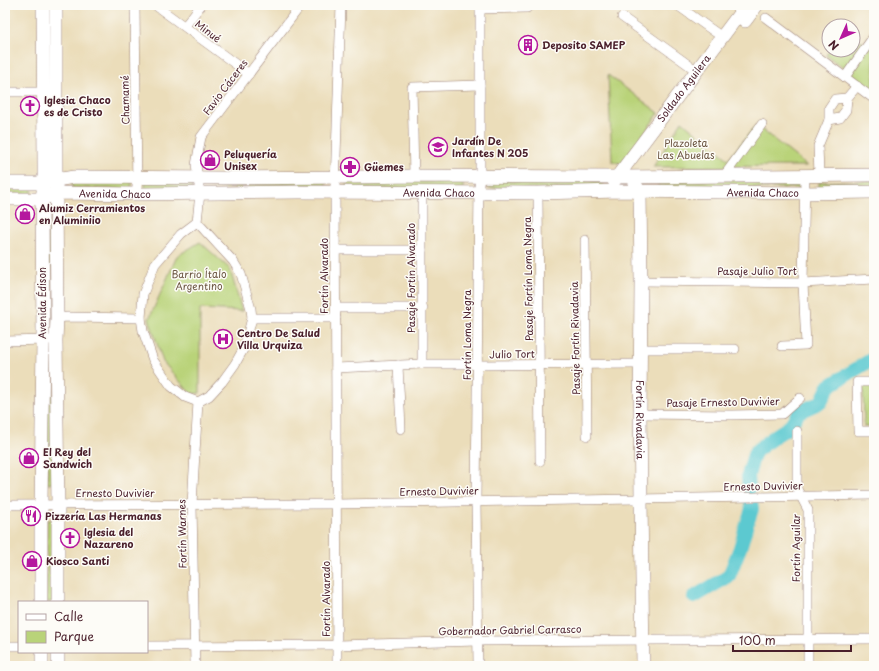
<svg xmlns="http://www.w3.org/2000/svg" width="879" height="671" viewBox="0 0 879 671" font-family="'Playpen Sans',sans-serif">
	<rect width="100%" height="100%" fill="#fdfcf7"/>
	<filter id="ink" filterUnits="userSpaceOnUse"><feTurbulence type="fractalNoise" baseFrequency=".025" numOctaves="2"/><feDisplacementMap in="SourceGraphic" scale="8" xChannelSelector="R" yChannelSelector="G"/><feConvolveMatrix kernelMatrix="1 2 1 2 8 2 1 2 1" color-interpolation-filters="sRGB"/></filter>
	<filter id="wash" filterUnits="userSpaceOnUse"><feTurbulence type="fractalNoise" baseFrequency=".012" numOctaves="4" result="noise"/><feDisplacementMap in="SourceGraphic" scale="16" xChannelSelector="R" yChannelSelector="G"/><feGaussianBlur stdDeviation="0.9" result="paint"/><feColorMatrix in="noise" values="0 0 0 0 0 0 0 0 0 0 0 0 0 0 0 0 0 1.4 0 .05"/><feComposite in="paint" operator="in"/></filter>
	<g filter="url(#wash)">
		<rect width="100%" height="100%" fill="#ebddba"/>
		<g fill="#b9d379" stroke="#827952">
			<path d="M853,35L871,48L874,44V91L826,55L830,50H853Z"/>
			<path d="M608,75L659,113L621,164L612,161Z"/>
			<path d="M682,121L728,159L756,125L807,166L653,167Z"/>
			<path d="M658,180L800,181V188H658Z"/>
			<path d="M72,181H132V189L72,188Z"/>
			<path d="M192,181V189H145V182Z"/>
			<rect x="211" y="181" width="115" height="7"/>
			<path d="M347,181L463,182V189H347Z"/>
			<path d="M488,181H603V189L488,188Z"/>
			<path d="M874,181V188L819,189V182Z"/>
			<rect x="5" y="187" width="27" height="7"/>
			<path d="M45,212H51L52,304L45,305Z"/>
			<path d="M200,242L230,269L242,311L200,309V393L191,394L163,362L149,319L177,256Z"/>
			<path d="M46,354H52L53,483L47,484Z"/>
			<path d="M863,385H874V427H864Z"/>
			<path d="M47,520H53V602H46Z"/>
		</g>
		<g fill="none" stroke-linecap="round" stroke-linejoin="round">
			<g stroke="#5cc9d0" stroke-width="14">
				<path d="M749,488L748,476L752,461L755,452L775,436L789,427L799,412L821,402L829,386L874,358"/>
				<path d="M694,597L729,576L740,548L747,524L752,509L751,501"/>
			</g>
		</g>
	</g>
	<g filter="url(#ink)">
		<g fill="none" stroke-linecap="round" stroke-linejoin="round">
			<g stroke="#9a7e72" stroke-width="10">
				<g id="street">
					<path d="M135,5L137,194"/>
					<path d="M155,5L249,74"/>
					<path d="M677,5L722,37"/>
					<path d="M480,9L527,8L529,5"/>
					<path d="M622,17L697,71"/>
					<path d="M766,18L874,99"/>
					<path d="M185,26L201,5"/>
					<path d="M845,77L874,36"/>
					<path d="M5,92H50"/>
					<path d="M829,120V108L835,99L847,98"/>
					<path d="M819,175L818,146L829,120L840,118L846,110L847,98L857,86"/>
					<path d="M414,176L412,87L480,85"/>
					<path d="M724,176L762,124"/>
					<path d="M538,193L540,461"/>
					<path d="M197,222L233,261L241,274L251,309L252,318L244,348L235,364L222,382L209,396L198,402L185,397L171,386L153,360L143,331L141,318L143,294L155,264L181,234L197,222L200,193L196,165L201,137L301,5"/>
					<path d="M585,240L587,436"/>
					<path d="M335,250H422"/>
					<path d="M641,281L803,283L874,279"/>
					<path d="M336,308H423"/>
					<path d="M57,318L67,317L141,318"/>
					<path d="M252,318H336"/>
					<path d="M5,341L49,340"/>
					<path d="M782,346L806,345L803,283L805,175"/>
					<path d="M640,349H735"/>
					<path d="M422,364V192"/>
					<path d="M398,365L401,429"/>
					<path d="M336,368L422,364H469L478,365L640,364"/>
					<path d="M874,382H857L858,431H874"/>
					<path d="M640,414L732,415L782,414L800,398"/>
					<path d="M797,431V489L808,510V666"/>
					<path d="M5,505L337,504L874,495"/>
					<path d="M5,646H19"/>
					<path d="M147,646L337,645L478,641L874,639"/>
					<path d="M195,666L192,504L198,402"/>
					<path d="M337,666L335,186L341,5"/>
					<path d="M478,666L476,502L479,185L480,177V5"/>
				</g>
			</g>
			<g stroke="#9a7e72" stroke-width="14">
				<g id="secondary">
					<path d="M56,5V193L57,318L56,340L58,505V602"/>
					<path d="M745,21L757,5"/>
					<path id="s1" d="M614,181L746,5"/>
					<path d="M5,183H44L56,180L74,177L223,178L356,177L414,176L618,177L874,175"/>
					<path id="s2" d="M635,184L640,192L641,281L640,414L643,666"/>
					<path id="s3" d="M5,199H42L56,193L137,194L299,192L538,193L619,191L805,193L874,192"/>
					<path d="M41,602V504L43,340L42,199L44,183V167L43,5"/>
					<path d="M42,652V666"/>
					<path d="M58,652V666"/>
				</g>
			</g>
			<use href="#street" stroke="#fff" stroke-width="9"/>
			<use href="#secondary" stroke="#fff" stroke-width="13"/>
		</g>
	</g>
	<defs>
		<g id="building-ring" transform="scale(1)"><circle r="9.5" fill="#fdfcf7" stroke="#b5179e" stroke-width="1.5"/><path d="M-4-6H4V6H1V3H-1V6H-4ZM-2.5-4.3h1.7v1.8h-1.7ZM.8-4.3h1.7v1.8H.8ZM-2.5-1h1.7V.8h-1.7ZM.8-1h1.7V.8H.8Z" fill="#b5179e"/></g>
		<g id="church-ring" transform="scale(1)"><circle r="9.5" fill="#fdfcf7" stroke="#b5179e" stroke-width="1.5"/><path d="M-1.2-6h2.4v3.5h3.3v2.4h-3.3V6h-2.4V-.1h-3.3v-2.4h3.3Z" fill="#b5179e"/></g>
		<g id="school-ring" transform="scale(1)"><circle r="9.5" fill="#fdfcf7" stroke="#b5179e" stroke-width="1.5"/><path d="M0-5L7-2L0 1L-7-2ZM-4 1L0 2.5L4 1V4Q0 6-4 4Z" fill="#b5179e"/></g>
		<g id="shop-ring" transform="scale(1)"><circle r="9.5" fill="#fdfcf7" stroke="#b5179e" stroke-width="1.5"/><path d="M-5-2.5h2.3a2.7 3.5 0 0 1 5.4 0H5L5.5 6h-11ZM-1.5-2.5h3a1.5 2.3 0 0 0-3 0Z" fill="#b5179e"/></g>
		<g id="pharmacy-ring" transform="scale(1)"><circle r="9.5" fill="#fdfcf7" stroke="#b5179e" stroke-width="1.5"/><path d="M-2-6h4v4h4v4h-4v4h-4v-4h-4v-4h4Z" fill="#b5179e"/></g>
		<g id="hospital-ring" transform="scale(1)"><circle r="9.5" fill="#fdfcf7" stroke="#b5179e" stroke-width="1.5"/><path d="M-5-5h3v3.5h4V-5h3V5h-3V1.5h-4V5h-3Z" fill="#b5179e"/></g>
		<g id="restaurant-ring" transform="scale(1)"><circle r="9.5" fill="#fdfcf7" stroke="#b5179e" stroke-width="1.5"/><path d="M-5-6h1v4h1v-4h1v4h1v-4h1v5L-1.5 .5V6h-2V.5L-5-1ZM5-6V6H3V1.5H1.5Q1.5-4 5-6Z" fill="#b5179e"/></g>
	</defs>
	<g fill-rule="evenodd">
		<use href="#building-ring" x="528" y="45"/>
		<use href="#church-ring" x="30" y="106"/>
		<use href="#school-ring" x="438" y="147"/>
		<use href="#shop-ring" x="210" y="160"/>
		<use href="#pharmacy-ring" x="350" y="167"/>
		<use href="#shop-ring" x="25" y="214"/>
		<use href="#hospital-ring" x="223" y="339"/>
		<use href="#shop-ring" x="29" y="458"/>
		<use href="#restaurant-ring" x="31" y="516"/>
		<use href="#church-ring" x="70" y="538"/>
		<use href="#shop-ring" x="32" y="561"/>
	</g>
	<g text-anchor="middle" stroke-width="3" stroke-linejoin="round" paint-order="stroke">
		<g font-size="10" fill="#4a1f2b" stroke="#fdfcf7">
			<text transform="translate(208 31) rotate(37)" y="4">Minué</text>
			<text transform="translate(225 87) rotate(-53)" y="4">Favio Cáceres</text>
			<text dy="4" stroke="none"><textPath href="#s1" startOffset="116">Soldado Aguilera</textPath></text>
			<text transform="translate(125 100) rotate(-91)" y="4">Chamamé</text>
			<text dy="4" stroke="none"><textPath href="#s3" startOffset="759">Avenida Chaco</textPath></text>
			<text dy="4" stroke="none"><textPath href="#s3" startOffset="435">Avenida Chaco</textPath></text>
			<text dy="4" stroke="none"><textPath href="#s3" startOffset="111">Avenida Chaco</textPath></text>
			<text x="757" y="275">Pasaje Julio Tort</text>
			<text transform="translate(324 276) rotate(-90)" y="4">Fortín Alvarado</text>
			<text transform="translate(411 278) rotate(-90)" y="4">Pasaje Fortín Alvarado</text>
			<text transform="translate(528 279) rotate(-91)" y="4">Pasaje Fortín Loma Negra</text>
			<text transform="translate(42 303) rotate(-90)" y="4">Avenida Édison</text>
			<text transform="translate(467 335) rotate(-90)" y="4">Fortín Loma Negra</text>
			<text transform="translate(575 338) rotate(-91)" y="4">Pasaje Fortín Rivadavia</text>
			<text transform="translate(512 354) rotate(-1)" y="4">Julio Tort</text>
			<text transform="translate(723 402) rotate(-1)" y="4">Pasaje Ernesto Duvivier</text>
			<text dy="4" stroke="none"><textPath href="#s2" startOffset="237">Fortín Rivadavia</textPath></text>
			<text transform="translate(763 486) rotate(-1)" y="4">Ernesto Duvivier</text>
			<text transform="translate(439 491) rotate(-1)" y="4">Ernesto Duvivier</text>
			<text x="115" y="497">Ernesto Duvivier</text>
			<text transform="translate(182 534) rotate(-91)" y="4">Fortín Warnes</text>
			<text transform="translate(796 548) rotate(-90)" y="4">Fortín Aguilar</text>
			<text transform="translate(326 599) rotate(-90)" y="4">Fortín Alvarado</text>
			<text transform="translate(510 630) rotate(-1)" y="4">Gobernador Gabriel Carrasco</text>
		</g>
		<g font-size="10" font-weight="bold" fill="#4a1f2b" stroke="#fdfcf7" text-anchor="start">
			<text x="542" y="49">Deposito SAMEP</text>
			<text x="44" y="104">Iglesia Chaco<tspan x="44" dy="12">es de Cristo</tspan></text>
			<text x="452" y="145">Jardín De<tspan x="452" dy="12">Infantes N 205</tspan></text>
			<text x="224" y="158">Peluquería<tspan x="224" dy="12">Unisex</tspan></text>
			<text x="364" y="171">Güemes</text>
			<text x="39" y="212">Alumiz Cerramientos<tspan x="39" dy="12">en Aluminiio</tspan></text>
			<text x="237" y="337">Centro De Salud<tspan x="237" dy="12">Villa Urquiza</tspan></text>
			<text x="43" y="456">El Rey del<tspan x="43" dy="12">Sandwich</tspan></text>
			<text x="45" y="520">Pizzería Las Hermanas</text>
			<text x="84" y="536">Iglesia del<tspan x="84" dy="12">Nazareno</tspan></text>
			<text x="46" y="565">Kiosco Santi</text>
		</g>
		<g font-size="10" fill="#6b5542" stroke="#fdfcf7">
			<text x="686" y="147">Plazoleta<tspan x="686" dy="12">Las Abuelas</tspan></text>
			<text x="199" y="278">Barrio Ítalo<tspan x="199" dy="12">Argentino</tspan></text>
		</g>
	</g>
	<rect width="879" height="671" fill="none" stroke="#fdfcf7" stroke-width="20"/>
	<rect x="18" y="601" width="130" height="52" fill="#fdfcf7" stroke="#b5a4a5"/>
	<rect x="26" y="614" width="20" height="6" fill="#ffffff" stroke="#b5a4a5"/>
	<text x="54" y="621" font-size="12" fill="#4a1f2b">Calle</text>
	<rect x="26" y="631" width="20" height="12" fill="#b9d379" stroke="#b5a4a5"/>
	<text x="54" y="641" font-size="12" fill="#4a1f2b">Parque</text>
	<g transform="translate(841 38) rotate(225)"><circle r="19" fill="#fdfcf7" stroke="#b5a4a5"/>
	<path d="M0-3L7 15L0 10L-7 15Z" fill="#b5179e"/>
	<text y="-6" font-size="11" font-weight="bold" text-anchor="middle" fill="#4a1f2b">N</text>
	</g>
	<path d="M733 645v6h118v-6" fill="none" stroke="#4a1f2b" stroke-width="2"/>
	<text x="739" y="645" font-size="12" fill="#4a1f2b" stroke="#fdfcf7" stroke-width="3" paint-order="stroke">100 m</text>
</svg>
